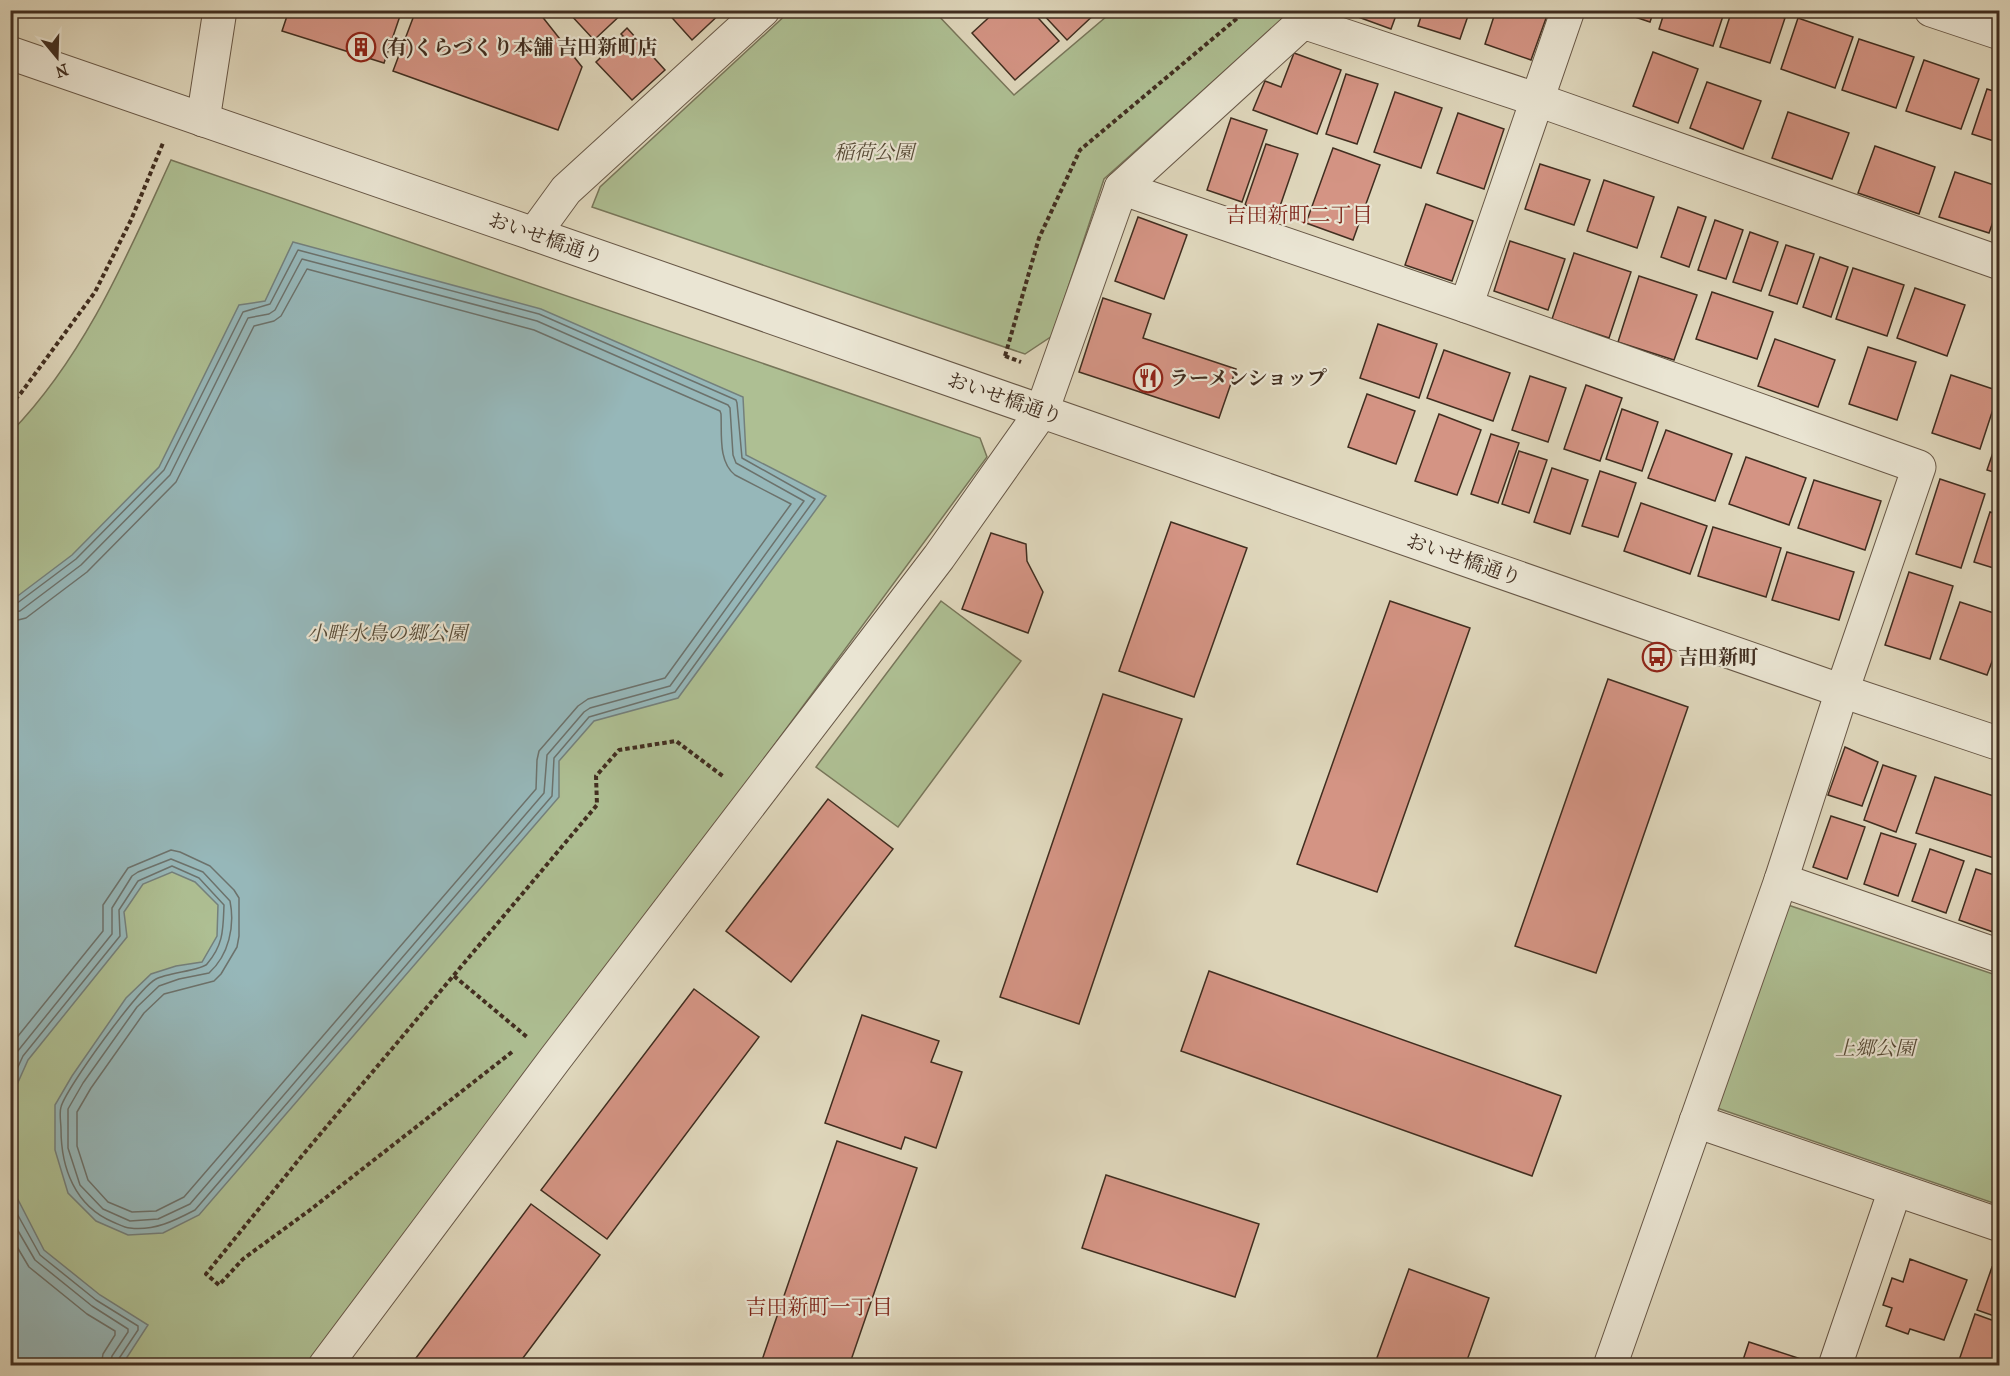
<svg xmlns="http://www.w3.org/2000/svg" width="2010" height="1376" viewBox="0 0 2010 1376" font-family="'IM FELL French Canon','Noto Serif JP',serif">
	<rect width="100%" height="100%" fill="#dfd7bc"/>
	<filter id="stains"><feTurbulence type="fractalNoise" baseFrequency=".00333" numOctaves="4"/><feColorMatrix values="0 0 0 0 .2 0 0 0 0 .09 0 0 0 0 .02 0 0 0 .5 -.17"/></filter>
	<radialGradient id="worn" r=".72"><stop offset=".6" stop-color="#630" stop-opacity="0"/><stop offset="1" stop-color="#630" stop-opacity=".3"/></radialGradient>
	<g fill="#aebf93" stroke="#78765a" stroke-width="1.5">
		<path d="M790,11H934L1014,95L1113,11H1292L1104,179L1052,336L1025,354L592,207L600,187Z"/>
		<path d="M171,160L980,438L987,457L704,840L307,1365L11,1366V432C85,356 127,256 171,160Z"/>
		<path d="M941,601L1021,661L898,827L816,767Z"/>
		<path d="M1788,905L1999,976V1205L1717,1108Z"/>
	</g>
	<g fill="#96b7b9" stroke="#74807c" stroke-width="1.5">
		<path d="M293,242L541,309L743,397L746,455L826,496L678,698L594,721L559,761V797L199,1215L163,1233L128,1235L96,1221L68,1193L55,1150V1105L72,1076L126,998L151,974L176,966L202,962L217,936L218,905L195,882L172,872L143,884L124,912L127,937L28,1060L11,1098V601L72,555L159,467L239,305L265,301Z"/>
		<path d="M11,1186L44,1250L100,1295L148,1325L122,1365H11Z"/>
	</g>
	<path fill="#dfd7bc" d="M11,11H35L51,16L26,106L11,100Z"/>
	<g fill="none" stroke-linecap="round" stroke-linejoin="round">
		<g stroke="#6c726c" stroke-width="1.5">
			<path d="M10,606L16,604L76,559L164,470L243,312L270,304L298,250L539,314L736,400L737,403L742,458L815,499L675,692L589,717L554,758L552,796L195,1210C174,1221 154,1231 130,1228C125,1228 118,1224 113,1222C75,1206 61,1168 61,1129C61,1123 59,1113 61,1107C66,1088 139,988 156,979C167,973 203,970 207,964C224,944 223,929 224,905L199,878L172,866L138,881L119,910L120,936L23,1056L10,1084"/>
			<path d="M10,613L20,611L81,565L170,475L248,318L269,314L275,310L302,259L537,321L728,405L730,408L733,455L736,463L804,501L670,686L590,708L584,712L547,755L544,793L190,1204L158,1219L130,1221L103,1209L80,1185L68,1148V1109L83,1083L137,1007L159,986L179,979L209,973C229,955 235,926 230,901L203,872L171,859L138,872L132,876L112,908V934L17,1052L10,1066"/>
			<path d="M10,622L26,618L87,572L176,482L254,326L274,321L281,316L307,269L534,330L720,411L721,414C722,434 718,462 735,475L791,504L665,678L588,699L578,706L539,751L537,760L536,789L184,1197L156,1211L132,1212L108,1202L88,1180L77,1146V1112L91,1088L144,1013L164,994L214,981L221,974L237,947L239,936V898L234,890L210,866L180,852L171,850L128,868L103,905V931L10,1046"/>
			<path d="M10,1201L40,1255L96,1300L138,1326V1330L118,1360V1366"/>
			<path d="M10,1217L35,1260L92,1306L128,1329V1332L112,1356L110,1366"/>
			<path d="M10,1235L29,1267L87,1314L115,1331V1335L103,1354L101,1366"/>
		</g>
	</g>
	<g fill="#d49484" stroke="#412e20" stroke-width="1.5">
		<path d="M289,10H402L384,63L282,31Z"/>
		<path d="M416,10H537L582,67L558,130L393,71Z"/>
		<path d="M572,10H626L594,40L569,13Z"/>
		<path d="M665,10H724L692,40Z"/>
		<path d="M997,10H1031L1059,41L1015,80L972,33Z"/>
		<path d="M1039,10H1099L1067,40Z"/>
		<path d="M1339,10H1398L1391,29Z"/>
		<path d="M1423,10H1470L1460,39L1418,26Z"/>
		<path d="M1496,10H1549L1531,60L1485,44Z"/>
		<path d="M1614,10H1654L1650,22Z"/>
		<path d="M1665,10H1725L1713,46L1659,29Z"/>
		<path d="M1732,10H1761L1785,18L1770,63L1720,47Z"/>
		<path d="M1798,18L1853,37L1835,88L1781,69Z"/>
		<path d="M627,28L665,70L632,100L596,62L623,36L621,34Z"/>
		<path d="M1859,39L1914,57L1896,108L1842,90Z"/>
		<path d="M1653,52L1698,69L1678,123L1633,106Z"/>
		<path d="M1294,53L1341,70L1317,134L1253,110L1265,81L1281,87Z"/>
		<path d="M1924,60L1979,79L1961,129L1906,111Z"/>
		<path d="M1346,74L1378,84L1357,144L1326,134Z"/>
		<path d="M1707,82L1761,101L1743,149L1690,128Z"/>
		<path d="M1987,89L2000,93V143L1972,134Z"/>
		<path d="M1395,92L1442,108L1421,168L1374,152Z"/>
		<path d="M1788,112L1849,133L1832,179L1772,158Z"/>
		<path d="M1458,113L1504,129L1484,189L1437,173Z"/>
		<path d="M1231,118L1267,130L1242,202L1207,190Z"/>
		<path d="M1266,144L1298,154L1277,215L1245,205Z"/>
		<path d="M1875,146L1935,167L1919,214L1858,193Z"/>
		<path d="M1333,148L1380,165L1353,240L1306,223Z"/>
		<path d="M1540,164L1590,180L1574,225L1525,209Z"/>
		<path d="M1955,172L2000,187V202L1989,233L1939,217Z"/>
		<path d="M1604,180L1654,197L1637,248L1587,231Z"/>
		<path d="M1426,204L1473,221L1452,281L1405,265Z"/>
		<path d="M1678,207L1706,217L1689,267L1661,257Z"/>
		<path d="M1138,217L1187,235L1164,299L1115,281Z"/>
		<path d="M1715,220L1743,230L1726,279L1698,270Z"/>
		<path d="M1750,232L1778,242L1761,291L1733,282Z"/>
		<path d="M1510,241L1565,259L1548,310L1494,291Z"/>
		<path d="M1786,245L1814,254L1797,304L1769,295Z"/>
		<path d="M1574,253L1631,272L1609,338L1552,319Z"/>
		<path d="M1820,257L1848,267L1831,317L1803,307Z"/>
		<path d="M1853,268L1904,285L1887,336L1836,319Z"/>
		<path d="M1639,276L1697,295L1674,360L1618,342Z"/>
		<path d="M1915,288L1965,305L1947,356L1897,338Z"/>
		<path d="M1712,292L1773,312L1757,359L1696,339Z"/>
		<path d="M1103,298L1151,314L1143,338L1236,369L1219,418L1079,372Z"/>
		<path d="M1378,324L1437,344L1419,398L1360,378Z"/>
		<path d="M1775,339L1835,360L1818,407L1758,386Z"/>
		<path d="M1868,347L1916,362L1897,420L1849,404Z"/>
		<path d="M1444,350L1510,373L1493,421L1427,398Z"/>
		<path d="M1951,375L1999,391L1980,449L1932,433Z"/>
		<path d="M1530,376L1566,388L1548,442L1512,430Z"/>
		<path d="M1586,385L1622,398L1600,461L1564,449Z"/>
		<path d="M1367,394L1415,411L1396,464L1348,447Z"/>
		<path d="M1622,409L1658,422L1642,471L1606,459Z"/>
		<path d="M1439,414L1481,430L1457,495L1415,481Z"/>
		<path d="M1666,430L1732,454L1715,501L1648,478Z"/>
		<path d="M2000,432V474L1987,470Z"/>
		<path d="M1491,434L1519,443L1498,503L1471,494Z"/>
		<path d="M1519,451L1547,460L1529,513L1502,504Z"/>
		<path d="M1746,457L1806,478L1789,525L1729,504Z"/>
		<path d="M1552,468L1588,480L1570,534L1534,522Z"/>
		<path d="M1600,471L1636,483L1618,537L1582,526Z"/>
		<path d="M1940,479L1985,494L1961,568L1916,554Z"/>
		<path d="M1814,480L1881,501L1865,550L1798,528Z"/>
		<path d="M1641,503L1707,526L1690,574L1624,551Z"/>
		<path d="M1990,512L2000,515V570L1974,562Z"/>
		<path d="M1171,522L1247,548L1194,697L1119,671Z"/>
		<path d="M1713,527L1781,548L1766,597L1698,576Z"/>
		<path d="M991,533L1026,544L1027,561L1043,592L1028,633L962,609Z"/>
		<path d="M1787,552L1854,572L1839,620L1772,600Z"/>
		<path d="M1909,572L1953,586L1930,659L1885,645Z"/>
		<path d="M1390,601L1470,628L1377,892L1297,864Z"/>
		<path d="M1960,602L2000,615V640L1987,675L1940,659Z"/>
		<path d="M1608,679L1688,707L1596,973L1515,946Z"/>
		<path d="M1103,694L1182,719L1079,1024L1000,997Z"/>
		<path d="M1845,747L1878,762L1862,806L1828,795Z"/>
		<path d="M1883,765L1916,776L1896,832L1864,820Z"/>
		<path d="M1935,777L2000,798V860L1916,833Z"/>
		<path d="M828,799L893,849L791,982L726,931Z"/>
		<path d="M1831,816L1865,827L1847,879L1813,867Z"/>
		<path d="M1881,833L1916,844L1898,896L1864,884Z"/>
		<path d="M1930,849L1964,861L1946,913L1912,901Z"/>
		<path d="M1976,869L2000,877V913L1993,932L1959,920Z"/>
		<path d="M1209,971L1561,1096L1532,1176L1181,1051Z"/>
		<path d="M694,989L759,1037L607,1239L541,1190Z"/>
		<path d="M862,1015L939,1041L931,1062L962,1072L936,1148L905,1137L901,1149L825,1123Z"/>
		<path d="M837,1141L917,1168L849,1366H760Z"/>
		<path d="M1106,1175L1259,1224L1235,1297L1082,1248Z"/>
		<path d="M531,1204L600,1255L517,1366H410Z"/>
		<path d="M1910,1259L1967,1280L1944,1340L1910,1329L1908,1334L1886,1326L1892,1308L1883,1305L1892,1278L1903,1282Z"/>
		<path d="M1992,1267L2000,1270V1318L1977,1310Z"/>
		<path d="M1409,1269L1489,1298L1465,1366H1374Z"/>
		<path d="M1975,1314L2000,1323V1366H1957Z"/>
		<path d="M1749,1342L1804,1360L1802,1366H1741Z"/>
	</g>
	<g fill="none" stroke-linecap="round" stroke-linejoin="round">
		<g stroke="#685847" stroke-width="35">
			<g id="minor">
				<path d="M1931,10L2000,33"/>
				<path d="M203,120L220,10"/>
				<path d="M1121,188L1466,306L1919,467L1842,691L1781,880L1610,1366"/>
				<path d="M534,234L566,190L763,10"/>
				<path d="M1466,306L1568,10"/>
				<path d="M1781,880L2000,956"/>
				<path d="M1696,1121L2000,1225"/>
				<path d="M325,1366L555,1059L939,557L1042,411L1121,188L1303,22L1538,100L2000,263"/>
				<path d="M1835,1366L1895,1190"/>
			</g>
		</g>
		<g stroke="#685847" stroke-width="35">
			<path id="tertiary" d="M10,53L534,234L1842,691L2000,744"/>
		</g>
		<g stroke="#412e20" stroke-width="4" stroke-dasharray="4.5 3" stroke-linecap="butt">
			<path d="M1005,356L1039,238L1080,150L1247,10"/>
			<path d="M1005,356L1021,362"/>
			<path d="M10,405L21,393L95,292L131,220L163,143"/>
			<path d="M454,976L527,1037"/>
			<path d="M512,1052L310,1210L243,1259L219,1285L206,1274L301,1157L597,805L596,776L619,750L676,741L724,777"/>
		</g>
		<use href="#minor" stroke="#eae5d3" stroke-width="33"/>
		<use href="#tertiary" stroke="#eae5d3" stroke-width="33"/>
	</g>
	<defs>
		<g id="building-ring" transform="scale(1.5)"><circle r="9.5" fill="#eae5d3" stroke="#8f2418" stroke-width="1.5"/><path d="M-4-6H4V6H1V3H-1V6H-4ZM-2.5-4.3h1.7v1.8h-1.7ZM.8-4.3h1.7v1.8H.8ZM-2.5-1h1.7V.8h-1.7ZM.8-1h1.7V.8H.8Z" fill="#8f2418"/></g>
		<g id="restaurant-ring" transform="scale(1.5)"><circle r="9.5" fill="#eae5d3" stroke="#8f2418" stroke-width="1.5"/><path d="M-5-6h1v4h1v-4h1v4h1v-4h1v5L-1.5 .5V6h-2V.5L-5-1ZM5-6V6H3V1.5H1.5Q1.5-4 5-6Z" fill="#8f2418"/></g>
		<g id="bus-ring" transform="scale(1.5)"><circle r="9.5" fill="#eae5d3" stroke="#8f2418" stroke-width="1.5"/><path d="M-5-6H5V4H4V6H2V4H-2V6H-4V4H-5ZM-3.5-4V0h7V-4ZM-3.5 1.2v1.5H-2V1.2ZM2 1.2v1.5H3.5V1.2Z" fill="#8f2418"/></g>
	</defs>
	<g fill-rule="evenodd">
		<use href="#building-ring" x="361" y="47"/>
		<use href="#restaurant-ring" x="1148" y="378"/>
		<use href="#bus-ring" x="1657" y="657"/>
	</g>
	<g text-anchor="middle" stroke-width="4.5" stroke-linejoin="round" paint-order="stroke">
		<g font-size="20" font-weight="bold" fill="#412e20" stroke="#eae5d3" text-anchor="start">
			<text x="382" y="54">(有)くらづくり本舗 吉田新町店</text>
			<text x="1169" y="385">ラーメンショップ</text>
			<text x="1678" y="664">吉田新町</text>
		</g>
		<g font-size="20" font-style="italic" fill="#574b37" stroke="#eae5d3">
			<text x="874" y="159">稲荷公園</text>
			<text x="387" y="640">小畔水鳥の郷公園</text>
			<text x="1875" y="1055">上郷公園</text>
		</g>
		<g font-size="20" fill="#412e20" stroke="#eae5d3">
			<text transform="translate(546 238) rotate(19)" y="7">おいせ橋通り</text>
			<text transform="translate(1005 398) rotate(19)" y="7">おいせ橋通り</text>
			<text transform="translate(1464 559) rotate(19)" y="7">おいせ橋通り</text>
		</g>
		<g font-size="21" fill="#7a1f14" stroke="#eae5d3">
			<text x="1299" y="222">吉田新町二丁目</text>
			<text x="819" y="1314">吉田新町一丁目</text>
		</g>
	</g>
	<rect width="2010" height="1376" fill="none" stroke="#dfd7bc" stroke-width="36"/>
	<rect x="12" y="12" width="1986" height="1352" fill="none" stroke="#412e20" stroke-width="3"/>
	<rect x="18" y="18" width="1974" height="1340" fill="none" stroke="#412e20" stroke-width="1.5"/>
	<g transform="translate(57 57) rotate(161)" stroke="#eae5d3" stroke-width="4.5" paint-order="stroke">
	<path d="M0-4.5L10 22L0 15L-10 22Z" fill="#412e20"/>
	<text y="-9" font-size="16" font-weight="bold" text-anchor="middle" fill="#412e20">N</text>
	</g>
	<rect width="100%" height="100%" filter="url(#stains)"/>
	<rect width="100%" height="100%" fill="url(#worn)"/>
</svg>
